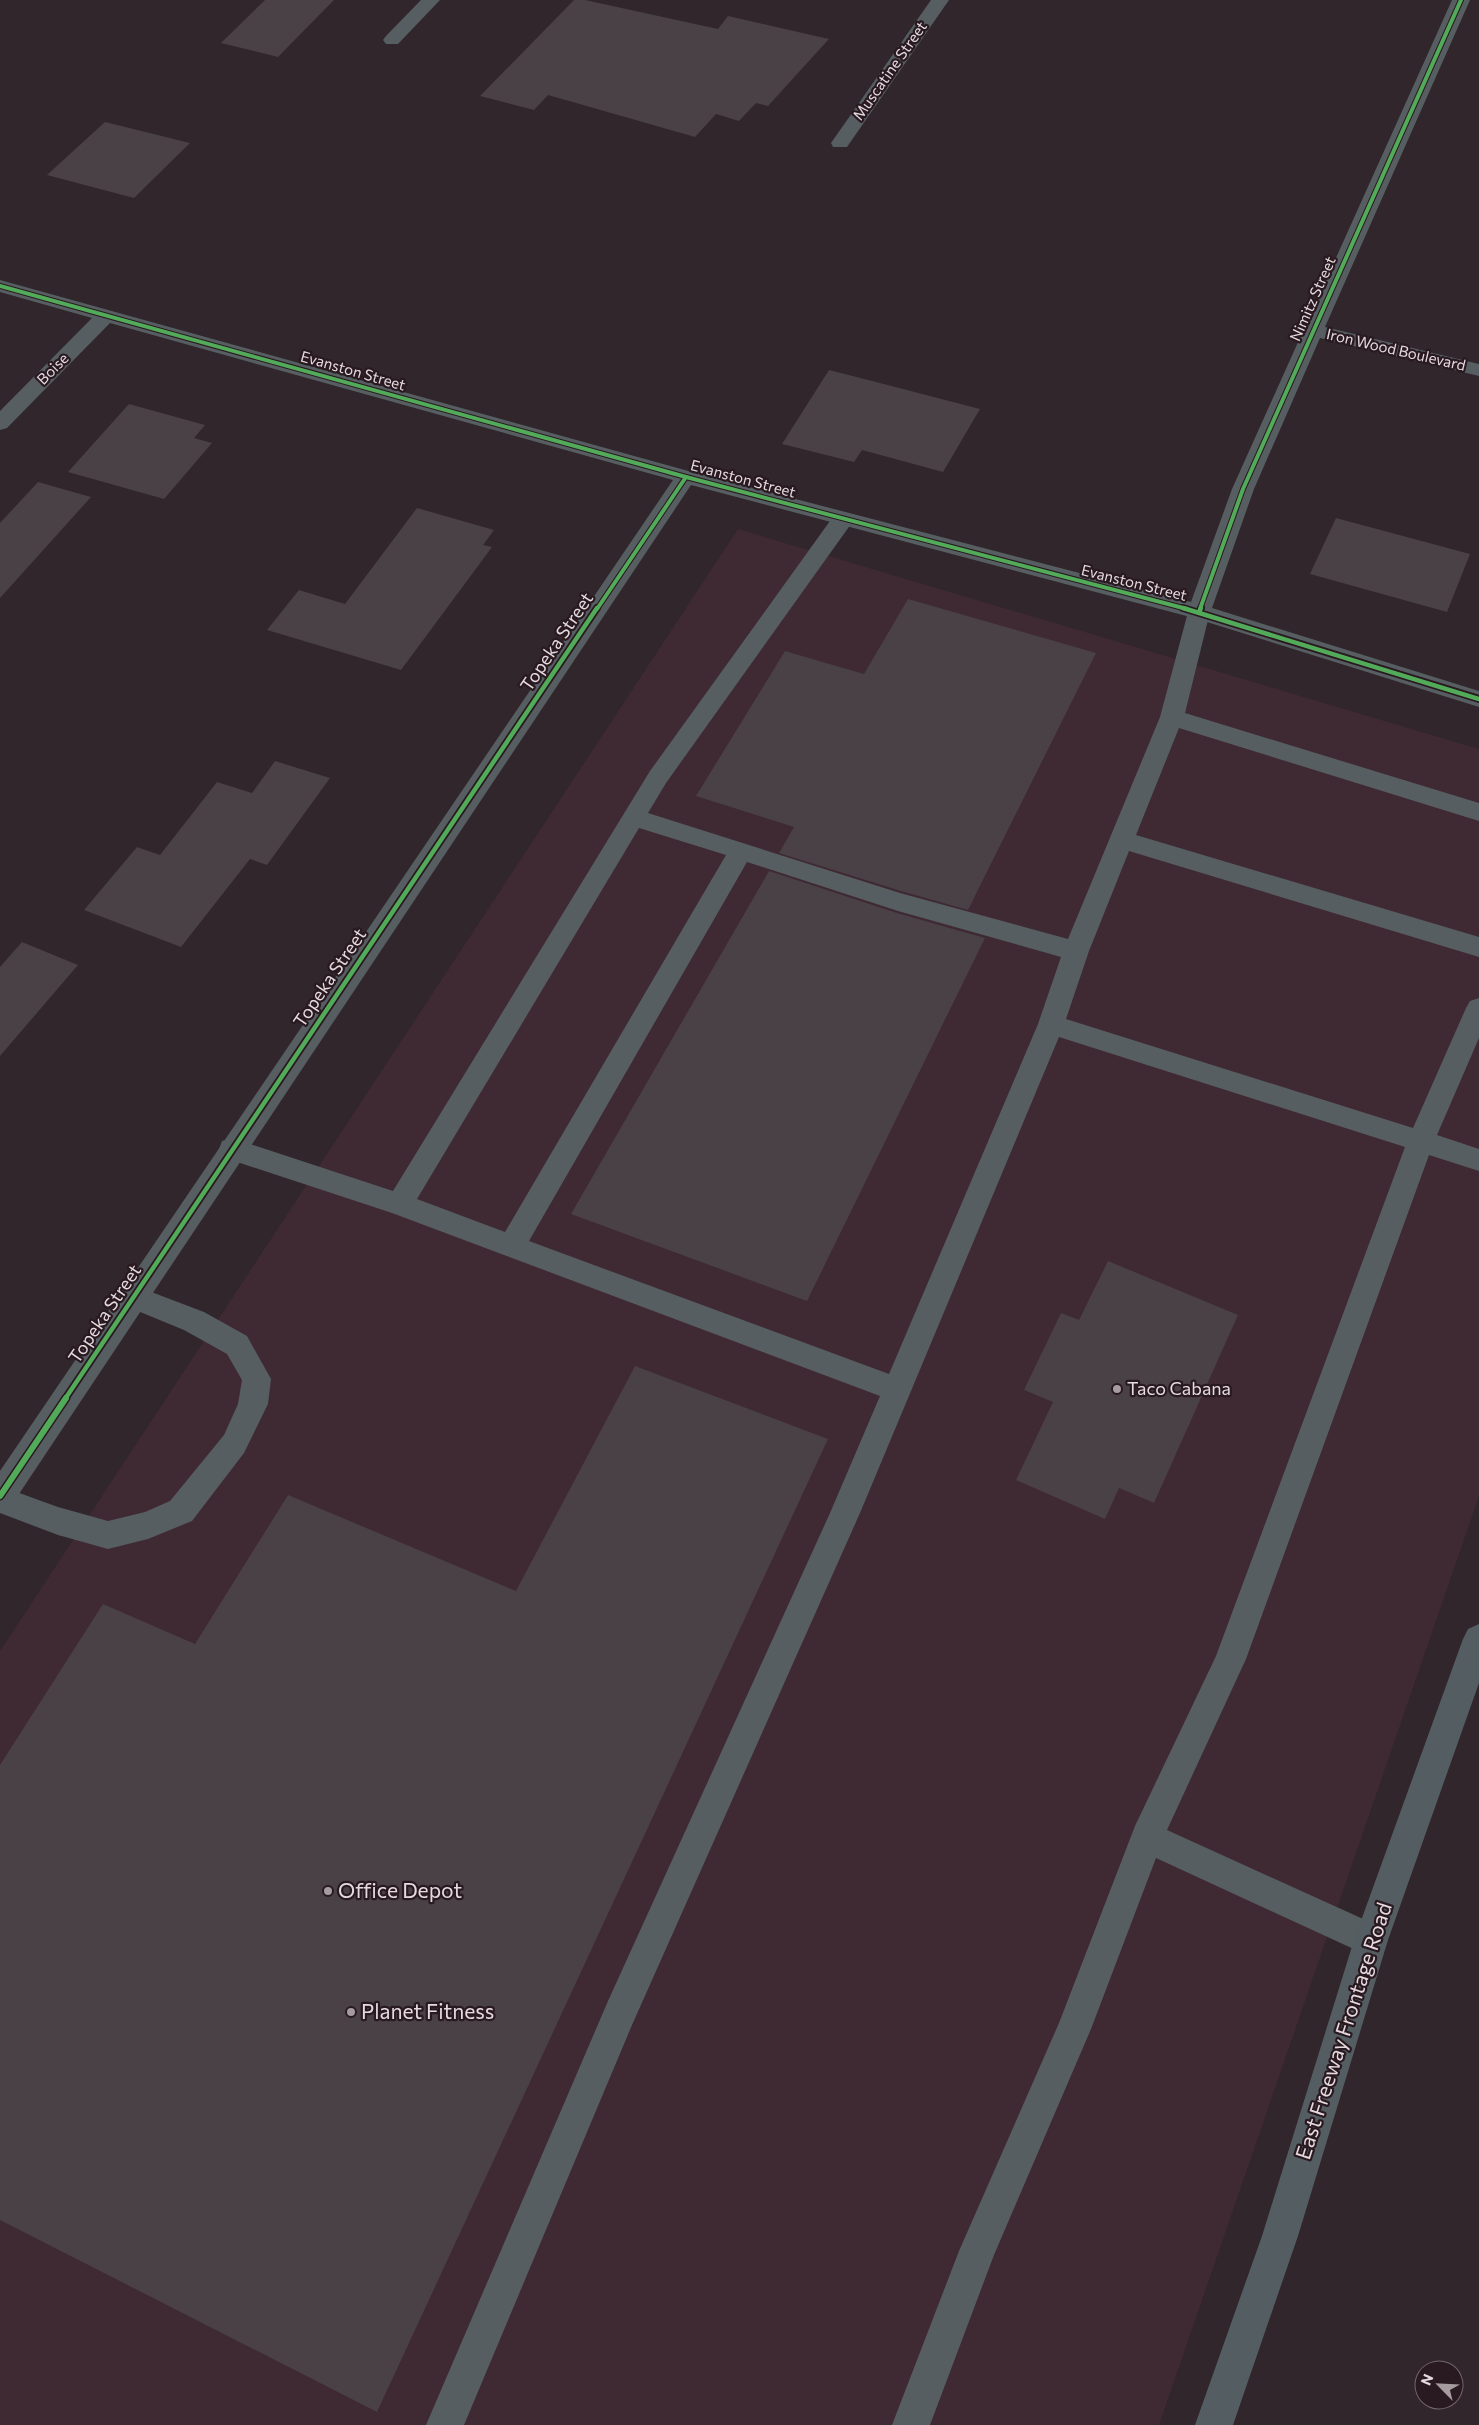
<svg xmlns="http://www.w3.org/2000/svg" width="1479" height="2425" viewBox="0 0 1479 2425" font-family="Commissioner,sans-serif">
	<rect width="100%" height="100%" fill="#30262b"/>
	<path fill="#3f2932" d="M738,529L1479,749V1496L1159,2425H0V1651Z"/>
	<g fill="#494145">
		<path d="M265,0H334L278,57L221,43Z"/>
		<path d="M574,0H585L718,29L728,16L829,39L768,106L756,103L739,121L716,114L695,137L548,95L534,110L480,96Z"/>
		<path d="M105,122L190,143L134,198L47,175Z"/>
		<path d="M829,370L880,383L980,409L943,472L862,450L854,462L782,444Z"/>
		<path d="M129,404L205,425L194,438L212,443L164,499L68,472Z"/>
		<path d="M38,482L91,497L0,598V523Z"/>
		<path d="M417,508L494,530L483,545L492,547L401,670L267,630L299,590L345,604Z"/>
		<path d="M1336,518L1470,554L1447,612L1310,574Z"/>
		<path d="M908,599L1096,653L968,910L901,891L779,853L794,827L696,796L785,651L864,674Z"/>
		<path d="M275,761L330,778L267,865L250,859L181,947L84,910L137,847L160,855L217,782L252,793Z"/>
		<path d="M769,871L897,913L985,938L807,1301L571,1214Z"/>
		<path d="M22,942L78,965L0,1056V967Z"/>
		<path d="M1108,1261L1238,1315L1154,1503L1119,1488L1105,1519L1016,1480L1053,1402L1024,1390L1061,1313L1079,1320Z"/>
		<path d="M635,1366L828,1439L377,2412L0,2220V1765L103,1604L195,1644L288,1495L516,1591Z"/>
	</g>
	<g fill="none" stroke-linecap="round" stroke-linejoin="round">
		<g fill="#565e61" fill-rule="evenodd">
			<path d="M843,512L851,514L854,519L851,524L666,783L648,813L900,893L1068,939L1160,717L1188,612L1191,607L1199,604L1207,607L1210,612L1185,713L1479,803V821L1179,728L1136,835L1479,937V957L1129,851L1089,951L1066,1019L1413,1128L1466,1008L1470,1001L1479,998V1038L1437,1135L1479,1149V1171L1429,1155L1246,1659L1167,1830L1383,1928L1388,1940L1383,1952L1371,1957L1156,1858L1091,2029L994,2255L930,2425H892L959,2251L1059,2023L1135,1826L1216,1656L1405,1147L1059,1037L860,1513L632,2025L464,2425H426L608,2001L830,1513L880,1396L392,1213L222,1157L219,1149L222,1141L232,1138L393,1191L650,771L835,514ZM639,828L726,855L505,1232L417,1199ZM747,862L898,911L1061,957L1038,1024L889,1374L529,1241Z"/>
			<path d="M133,1285L204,1312L247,1336L271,1379L268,1404L244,1453L192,1521L148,1539L108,1549L58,1535L0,1513V1486L58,1507L108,1521L145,1512L170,1501L224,1435L238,1404L242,1380L227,1354L184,1330L123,1305L119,1297L123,1289Z"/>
		</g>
		<g fill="#565e61" fill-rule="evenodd">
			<path d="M421,0H440L398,44H386L383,40L386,36Z"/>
			<path d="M931,0H949L847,147H833L831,143Z"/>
			<path d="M1452,0H1470L1325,327L1479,364V376L1320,338L1254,489L1212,608L1479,691V707L1194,618L691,485L11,1506L0,1509V1471L673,480L110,323L7,428L0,430V411L92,318L0,292V280L692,472L1191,602L1232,489Z"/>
		</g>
		<path fill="#545e62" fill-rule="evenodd" d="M1479,1624V1683L1388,1940L1298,2236L1233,2425H1195L1262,2236L1354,1940L1463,1639L1468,1629Z"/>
		<g stroke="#291920" stroke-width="6">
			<g id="cycleway-far2">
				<path d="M0,286L686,477L1187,609"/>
				<path d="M597,609L686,477"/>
				<path d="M1200,609L1243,489L1461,0"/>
			</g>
		</g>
		<g stroke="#291920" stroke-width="8">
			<g id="cycleway-far1">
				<path d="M1183,608L1479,699"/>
				<path d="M1199,612L1201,608"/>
				<path d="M65,1399L597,608"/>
			</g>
		</g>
		<g stroke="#291920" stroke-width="9">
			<path id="cycleway" d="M0,1496L66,1398"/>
		</g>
		<use href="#cycleway-far2" stroke="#51ab58" stroke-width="4"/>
		<use href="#cycleway-far1" stroke="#51ab58" stroke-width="4.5"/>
		<use href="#cycleway" stroke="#51ab58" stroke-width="6"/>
	</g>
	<g fill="#a69b9f" stroke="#291920" stroke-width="2">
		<circle cx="1117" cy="1389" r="5"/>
		<circle cx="328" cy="1891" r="5"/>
		<circle cx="351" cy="2012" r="5"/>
	</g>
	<g text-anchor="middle" stroke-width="4.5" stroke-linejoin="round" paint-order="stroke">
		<g font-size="15" fill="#e5dade" stroke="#291920">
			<text transform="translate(890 71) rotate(-55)" y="5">Muscatine Street</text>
			<text transform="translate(1313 299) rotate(-66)" y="5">Nimitz Street</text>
			<text transform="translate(1396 350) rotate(13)" y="5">Iron Wood Boulevard</text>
			<text transform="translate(53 369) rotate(-45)" y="5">Boise</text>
			<text transform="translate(353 371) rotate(16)" y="5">Evanston Street</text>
			<text transform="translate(743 479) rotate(15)" y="5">Evanston Street</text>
			<text transform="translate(1134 583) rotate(14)" y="5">Evanston Street</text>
		</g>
		<g font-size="18" fill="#e5dade" stroke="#291920">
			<text transform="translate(557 642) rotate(-56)" y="6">Topeka Street</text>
			<text transform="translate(330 978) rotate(-56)" y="6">Topeka Street</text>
			<text transform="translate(105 1314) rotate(-56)" y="6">Topeka Street</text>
		</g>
		<g font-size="18" fill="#e5dade" stroke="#291920" text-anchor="start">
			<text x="1127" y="1395">Taco Cabana</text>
		</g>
		<g font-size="21" fill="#e5dade" stroke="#291920" text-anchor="start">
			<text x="338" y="1898">Office Depot</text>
			<text x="361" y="2019">Planet Fitness</text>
		</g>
		<g font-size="21" fill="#e5dade" stroke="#291920">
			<text transform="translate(1344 2031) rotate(-72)" y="7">East Freeway Frontage Road</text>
		</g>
	</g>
	<g transform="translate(1439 2385) rotate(294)"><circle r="24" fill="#291920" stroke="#74666c"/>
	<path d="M0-4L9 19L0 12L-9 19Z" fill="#a69b9f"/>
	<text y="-8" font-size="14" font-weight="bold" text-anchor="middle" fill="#e5dade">N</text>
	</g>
</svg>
